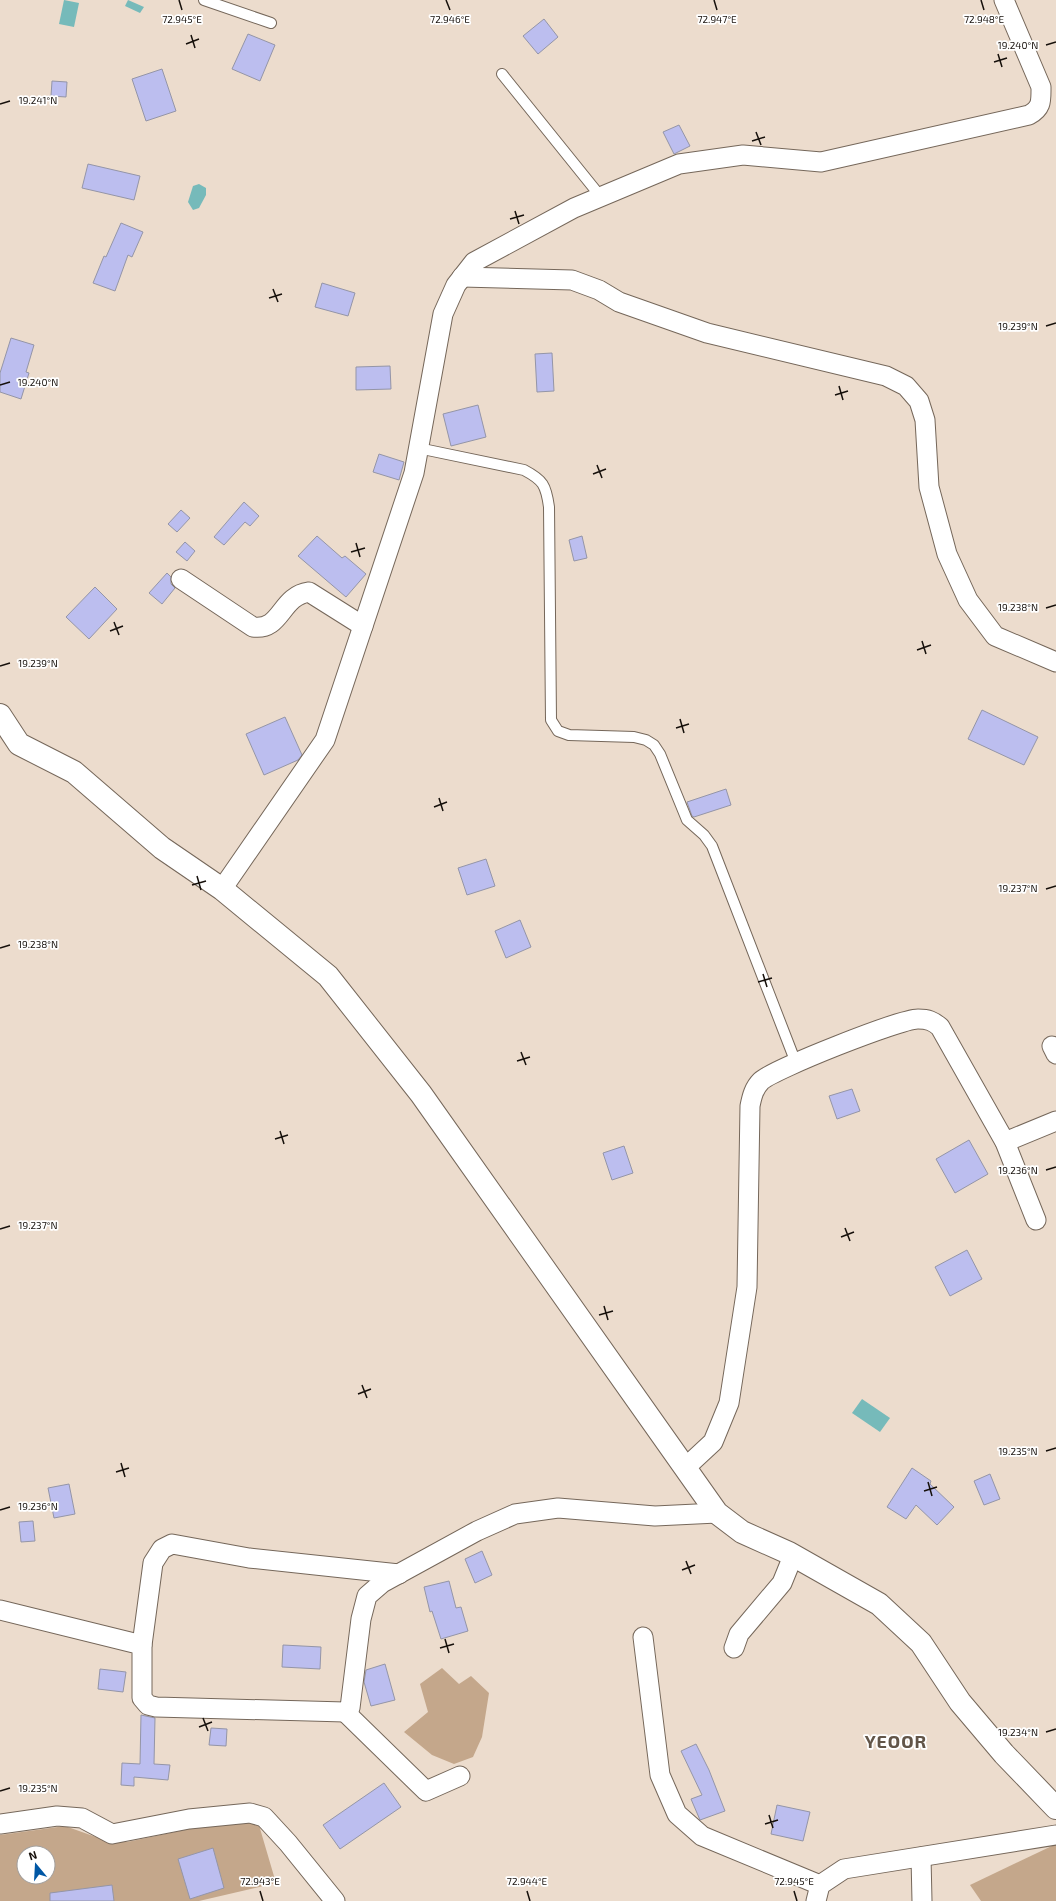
<svg xmlns="http://www.w3.org/2000/svg" width="1056" height="1901" viewBox="0 0 1056 1901" font-family="'Exo 2',sans-serif">
	<rect width="100%" height="100%" fill="#ecdccd"/>
	<g fill="#c4a78b" fill-rule="evenodd">
		<path d="M442,1668L459,1684L471,1676L489,1693L482,1737L473,1757L454,1764L432,1755L404,1732L428,1712L420,1684Z"/>
		<path d="M256,1815L276,1883L199,1901H0V1835L65,1826L96,1837L127,1842ZM24,1853H48V1877H24Z"/>
		<path d="M1056,1844V1901H981L970,1885Z"/>
	</g>
	<g fill="#76baba">
		<path d="M64,0L79,3L74,27L59,24Z"/>
		<path d="M128,0L144,7L140,13L125,6Z"/>
		<path d="M199,184L206,188V195L199,208L193,210L188,202L193,186Z"/>
		<path d="M862,1399L890,1418L880,1432L852,1413Z"/>
	</g>
	<g fill="#bcbeef" stroke="#9495a7">
		<path d="M544,19L558,37L538,54L523,36Z"/>
		<path d="M248,34L275,45L260,81L232,69Z"/>
		<path d="M162,69L176,111L146,121L132,79Z"/>
		<path d="M52,81L67,82L66,97L51,96Z"/>
		<path d="M679,125L690,146L674,154L663,132Z"/>
		<path d="M88,164L140,176L134,200L82,188Z"/>
		<path d="M121,223L143,232L132,257L128,255L115,291L93,283L104,256L106,257Z"/>
		<path d="M322,283L355,293L348,316L315,307Z"/>
		<path d="M11,338L34,345L26,372L29,373L21,399L0,392V373Z"/>
		<path d="M552,353L554,391L537,392L535,354Z"/>
		<path d="M390,366L391,389L356,390V367Z"/>
		<path d="M478,405L486,437L451,446L443,414Z"/>
		<path d="M379,454L404,462L399,480L373,472Z"/>
		<path d="M244,502L259,516L250,526L245,522L224,545L214,537Z"/>
		<path d="M181,510L190,518L177,532L168,524Z"/>
		<path d="M317,536L342,558L345,556L366,574L346,597L298,556Z"/>
		<path d="M582,536L587,558L574,561L569,540Z"/>
		<path d="M185,542L195,551L187,561L176,552Z"/>
		<path d="M167,573L171,577V584L175,588L162,604L149,593Z"/>
		<path d="M95,587L117,609L89,639L66,617Z"/>
		<path d="M982,710L1038,737L1024,765L968,739Z"/>
		<path d="M285,717L302,755L298,760L264,775L246,734Z"/>
		<path d="M726,789L731,805L694,817L692,816L687,802Z"/>
		<path d="M486,859L495,886L467,895L458,868Z"/>
		<path d="M520,920L531,947L506,958L495,931Z"/>
		<path d="M852,1089L860,1111L837,1119L829,1096Z"/>
		<path d="M969,1140L988,1174L955,1193L936,1159Z"/>
		<path d="M624,1146L633,1173L612,1180L603,1153Z"/>
		<path d="M967,1250L982,1279L950,1296L935,1267Z"/>
		<path d="M912,1468L931,1481L930,1484L954,1507L937,1525L916,1505L906,1519L887,1507Z"/>
		<path d="M990,1474L1000,1499L984,1505L974,1481Z"/>
		<path d="M69,1484L75,1514L54,1518L48,1488Z"/>
		<path d="M33,1521L35,1541L21,1542L19,1522Z"/>
		<path d="M482,1551L492,1575L475,1583L465,1559Z"/>
		<path d="M449,1581L456,1608L461,1607L468,1631L441,1639L432,1611L430,1612L424,1587Z"/>
		<path d="M283,1645L321,1647L320,1669L282,1667Z"/>
		<path d="M385,1664L395,1700L371,1706L364,1682L366,1670Z"/>
		<path d="M100,1669L126,1672L123,1692L98,1689Z"/>
		<path d="M141,1715L155,1718L154,1764L170,1765L168,1780L134,1777V1786L121,1785L122,1763L140,1764Z"/>
		<path d="M211,1728L227,1729L226,1746L209,1745Z"/>
		<path d="M696,1744L709,1770L725,1811L700,1820L691,1799L702,1795L681,1751Z"/>
		<path d="M384,1783L401,1807L340,1849L323,1825Z"/>
		<path d="M777,1805L810,1812L803,1841L771,1834Z"/>
		<path d="M213,1848L224,1888L190,1899L178,1859Z"/>
		<path d="M112,1885L114,1901H50V1893Z"/>
	</g>
	<g fill="none" stroke-linecap="round" stroke-linejoin="round">
		<g stroke="#75675a" stroke-width="12">
			<g id="service">
				<path d="M204,0L271,23"/>
				<path d="M502,74L601,197"/>
				<path d="M418,448L524,470C543,480 546,485 549,507L551,720L558,731L569,735L634,737L646,740L654,745L660,754L687,820L704,835L712,846L796,1063"/>
			</g>
		</g>
		<g stroke="#75675a" stroke-width="21">
			<g id="minor">
				<path d="M462,277L572,280L599,290L619,302L707,333L886,376L906,386L919,401L925,420L929,487L947,554L968,600L995,636L1056,662"/>
				<path d="M181,579L253,627C282,631 280,596 309,592L363,626"/>
				<path d="M222,889L325,740L414,473L443,314L456,285L474,262L574,208L679,164L743,155L821,162L1029,115C1042,108 1041,101 1041,87L1004,0"/>
				<path d="M1052,1046L1056,1054"/>
				<path d="M1005,1142L1056,1121"/>
				<path d="M685,1468L713,1442L729,1403L747,1287L750,1106C752,1096 754,1088 761,1081C774,1069 900,1019 918,1019C928,1019 933,1021 940,1027L1005,1142L1036,1220"/>
				<path d="M0,1610L142,1645V1698L148,1705L156,1707L345,1712L350,1708L361,1619L367,1596L382,1583L477,1531L515,1514L558,1508L655,1516L717,1513"/>
				<path d="M643,1637L660,1775L677,1814L702,1836L820,1885"/>
				<path d="M142,1645L153,1563L162,1549L172,1544L249,1558L399,1574"/>
				<path d="M734,1648L739,1634L782,1583L793,1556"/>
				<path d="M345,1712L426,1791L460,1776"/>
				<path d="M0,1824L57,1816L82,1818L112,1834L189,1819L250,1813L264,1817L288,1843L335,1901"/>
				<path d="M921,1857L922,1901"/>
				<path d="M816,1901L820,1885L844,1869L1056,1835"/>
			</g>
		</g>
		<g stroke="#75675a" stroke-width="24">
			<path id="tertiary" d="M0,715L19,744L74,772L162,848L222,889L328,976L421,1094L717,1513L742,1532L789,1553L879,1604L921,1643L960,1702L1004,1754L1056,1808"/>
		</g>
		<use href="#service" stroke="#fff" stroke-width="10"/>
		<use href="#minor" stroke="#fff" stroke-width="19"/>
		<use href="#tertiary" stroke="#fff" stroke-width="22"/>
	</g>
	<path fill="none" stroke="#16100b" stroke-width="1.5" d="M179,0L182,10M446,0L450,10M714,0L717,10M981,0L984,10M191,35L195,48M186,44L199,39M1046,45L1056,42M998,54L1002,67M994,62L1007,58M0,104L10,101M756,132L761,145M752,141L765,137M515,211L519,224M510,219L524,215M273,289L278,302M269,298L282,294M1046,326L1056,323M0,385L10,382M839,386L843,400M835,395L848,391M597,465L602,478M593,474L606,469M356,543L360,557M351,552L365,548M1046,608L1056,605M114,622L119,635M110,631L123,626M922,641L926,654M917,650L931,645M0,666L10,663M680,719L684,733M676,728L689,724M439,798L443,811M434,807L447,802M197,876L201,890M192,885L206,881M1046,889L1056,886M0,948L10,945M763,974L767,987M758,982L772,978M521,1052L526,1065M517,1061L530,1057M280,1131L284,1144M275,1139L288,1135M1046,1170L1056,1167M845,1228L850,1241M0,1229L10,1226M841,1237L854,1232M604,1306L608,1320M599,1315L613,1311M362,1385L367,1398M358,1394L371,1389M1046,1451L1056,1448M121,1463L125,1477M116,1472L129,1468M928,1482L932,1496M924,1491L937,1487M0,1510L10,1507M686,1561L691,1574M682,1570L695,1565M445,1639L449,1653M440,1648L454,1644M203,1718L208,1731M199,1727L212,1722M1046,1732L1056,1729M0,1791L10,1788M769,1815L773,1828M765,1824L778,1820M260,1891L263,1901M527,1891L530,1901M794,1891L797,1901"/>
	<g text-anchor="middle" stroke-width="3.5" stroke-linejoin="round" paint-order="stroke">
		<g font-size="18" font-weight="bold" letter-spacing="1" fill="#625548" stroke="#fff">
			<text x="896" y="1748">YEOOR</text>
		</g>
	</g>
	<g font-size="10" text-anchor="middle" fill="#16100b" stroke="#fff" stroke-width="3.5" stroke-linejoin="round" paint-order="stroke">
		<text x="182" y="23">72.945°E</text>
		<text x="450" y="23">72.946°E</text>
		<text x="717" y="23">72.947°E</text>
		<text x="984" y="23">72.948°E</text>
		<text x="1018" y="49">19.240°N</text>
		<text x="38" y="104">19.241°N</text>
		<text x="1018" y="330">19.239°N</text>
		<text x="38" y="386">19.240°N</text>
		<text x="1018" y="611">19.238°N</text>
		<text x="38" y="667">19.239°N</text>
		<text x="1018" y="892">19.237°N</text>
		<text x="38" y="948">19.238°N</text>
		<text x="1018" y="1174">19.236°N</text>
		<text x="38" y="1229">19.237°N</text>
		<text x="1018" y="1455">19.235°N</text>
		<text x="38" y="1510">19.236°N</text>
		<text x="1018" y="1736">19.234°N</text>
		<text x="38" y="1792">19.235°N</text>
		<text x="260" y="1885">72.943°E</text>
		<text x="527" y="1885">72.944°E</text>
		<text x="794" y="1885">72.945°E</text>
	</g>
	<g transform="translate(36 1865) rotate(342)"><circle r="19" fill="#ffffff" stroke="#a29f9d"/>
	<path d="M0-3L7 15L0 10L-7 15Z" fill="#0057a5"/>
	<text y="-6" font-size="11" font-weight="bold" text-anchor="middle" fill="#16100b">N</text>
	</g>
</svg>
